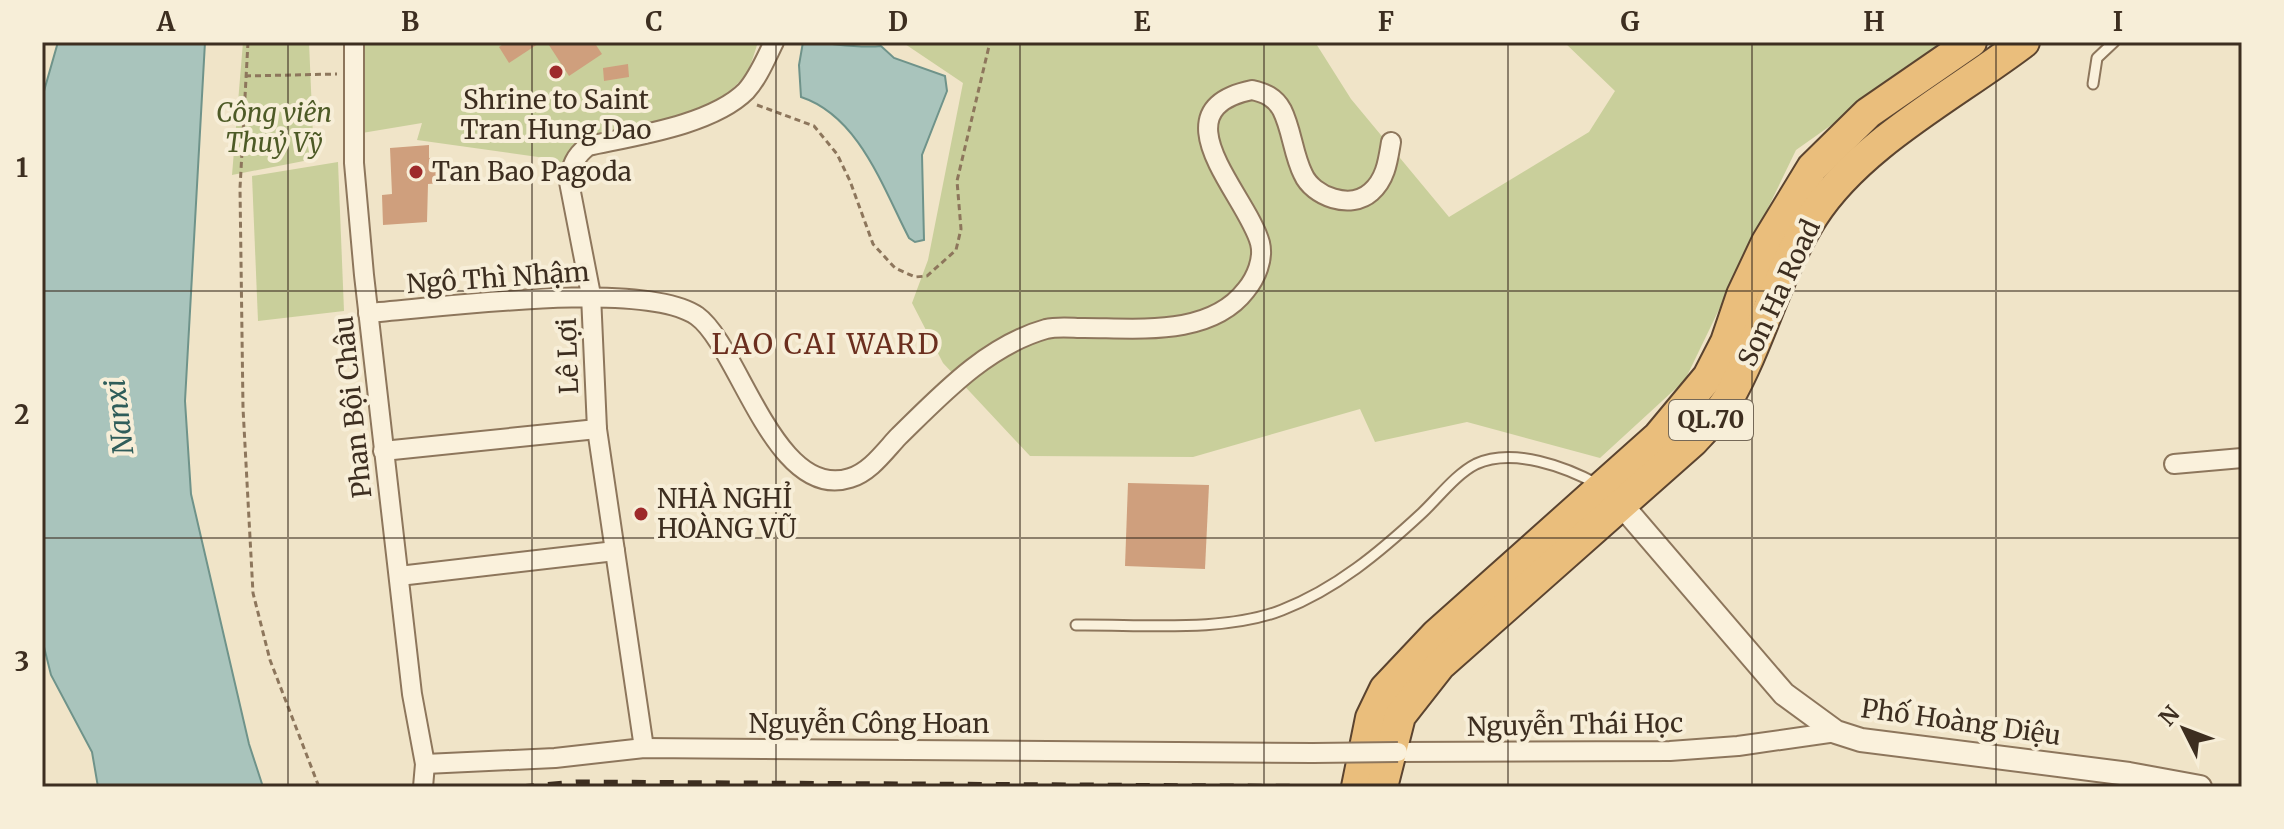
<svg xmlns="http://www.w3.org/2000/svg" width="2284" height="829" viewBox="0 0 2284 829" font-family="Merriweather,serif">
	<rect width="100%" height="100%" fill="#f0e4c8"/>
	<g fill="#c9cf9b">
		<path d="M243,42H309L314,159L232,175Z"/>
		<path d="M349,42H758C755,51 752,63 747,72C718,117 624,133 575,143L564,164L545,158L417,140L422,123L356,134Z"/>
		<path d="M902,42H1315L1351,99L1449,217L1589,132L1615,91L1564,42H1949L1796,150L1685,380L1600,458L1467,422L1375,442L1360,409L1193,457L1030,456L943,363L912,303L928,260L963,83Z"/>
		<path d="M338,162L344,311L258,321L252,176Z"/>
	</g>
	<g fill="#a9c4bc" stroke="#6f938a" stroke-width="2">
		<path d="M58,42H205L185,401L191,494L249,744L263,787H98L92,752L51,675L42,639V98Z"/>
		<path d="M803,42C831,42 854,49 881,46L894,58L945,76L947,91L922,155L924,240L915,242L909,238C883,188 859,116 801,97L799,65Z"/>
	</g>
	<g fill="#cf9f7d">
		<path d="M506,42H541L509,63L499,47Z"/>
		<path d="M547,42H594L602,54L569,76Z"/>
		<path d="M628,64L629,77L604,81L603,68Z"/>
		<path d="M429,145V158L442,157L441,183L428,184L427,222L383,225L382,195L392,194L390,148Z"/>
		<path d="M1128,483L1209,485L1205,569L1125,566Z"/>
	</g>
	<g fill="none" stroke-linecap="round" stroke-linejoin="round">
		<g stroke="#8d765c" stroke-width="13">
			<g id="service">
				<path d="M2093,84L2097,58L2114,42"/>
				<path d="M1076,625C1139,624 1224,633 1282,610C1336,589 1380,552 1422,513C1438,498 1456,474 1476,464C1513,447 1566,467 1599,485"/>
			</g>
		</g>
		<g stroke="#8d765c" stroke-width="22">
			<g id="minor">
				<path d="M354,42V163L364,275L412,694L425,764L423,787"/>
				<path d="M368,313C436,308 644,279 697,316C739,346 775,502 850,478C870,472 884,452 898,437C941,395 986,346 1046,329C1058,326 1073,328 1084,328C1137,328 1210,337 1246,290C1256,278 1264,259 1260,243C1247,195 1155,110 1252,90C1265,93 1275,97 1282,110C1292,130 1293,154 1303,174C1313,197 1351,210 1371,192C1386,179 1388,160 1391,142"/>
				<path d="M383,451L597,429"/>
				<path d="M2174,464L2242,458"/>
				<path d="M399,576L615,551"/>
				<path d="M644,748L597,429L591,295L569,182C571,166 575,156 588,146C634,136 712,125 746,91C758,78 766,58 774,42"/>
				<path d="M1398,752L1670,751L1738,746L1836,732"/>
				<path d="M425,764L555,758L644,748L1313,753"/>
			</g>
		</g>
		<g stroke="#8d765c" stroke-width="26">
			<path id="tertiary" d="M1620,503L1784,694L1836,732L1861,740L2129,774L2200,787"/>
		</g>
		<g stroke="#5b4430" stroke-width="34">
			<g id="trunk">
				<path d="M1357,787L1371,718L1385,689L1436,635L1658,437L1708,377L1726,342L1742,295L1767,242L1812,168L1868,113L1971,42"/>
				<path d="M1382,787L1400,716L1440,665L1693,441C1705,428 1719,414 1728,399C1761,341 1777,272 1813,216C1860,143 1956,94 2024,42"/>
			</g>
		</g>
		<g stroke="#8d765c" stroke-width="3" stroke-dasharray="6 4" stroke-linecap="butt">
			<path d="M248,42L240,188L243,408L253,593L270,660L319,787"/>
			<path d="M245,76L337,74"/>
			<path d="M757,105L814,126L837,154L850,181L873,244L895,268L915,277L927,276L956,250L961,229L957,181L990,42"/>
		</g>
		<use href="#service" stroke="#faf1dc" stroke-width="9"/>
		<use href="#minor" stroke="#faf1dc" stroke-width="18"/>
		<use href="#tertiary" stroke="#faf1dc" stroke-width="22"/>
		<use href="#trunk" stroke="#eabe7c" stroke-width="30"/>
		<path stroke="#3d2e20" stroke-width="5" stroke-dasharray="14 14" stroke-linecap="butt" d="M520,787L577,782L1404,787"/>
		<g stroke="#8d765c" stroke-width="22" stroke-linecap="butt">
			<path id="minor-bridge" d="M1313,753L1398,752"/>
		</g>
		<use href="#minor-bridge" stroke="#faf1dc" stroke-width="18"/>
	</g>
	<path fill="none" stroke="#3d2e20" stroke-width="2" stroke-opacity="0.55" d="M288,42V787M532,42V787M776,42V787M1020,42V787M1264,42V787M1508,42V787M1752,42V787M1996,42V787M42,291H2242M42,538H2242"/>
	<g fill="#9e2a2b" stroke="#f7eed8" stroke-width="3">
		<circle cx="556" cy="72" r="8"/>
		<circle cx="416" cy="172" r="8"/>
		<circle cx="641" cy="514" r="8"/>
	</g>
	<g text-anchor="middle" stroke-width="8" stroke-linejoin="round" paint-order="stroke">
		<rect fill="#f7eed8" stroke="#756857" stroke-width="2" x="1669" y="400" width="84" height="40" rx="6"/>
		<g font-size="24" font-weight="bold" fill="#3d2e20">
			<text x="1711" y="428">QL.70</text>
		</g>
		<g font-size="26" fill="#3d2e20" stroke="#f7eed8" text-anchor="start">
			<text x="556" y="109" text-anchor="middle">Shrine to Saint<tspan x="556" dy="30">Tran Hung Dao</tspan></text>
			<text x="432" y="181">Tan Bao Pagoda</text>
			<text x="657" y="508">NHÀ NGHỈ<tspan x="657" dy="30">HOÀNG VŨ</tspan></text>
		</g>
		<g font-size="26" font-style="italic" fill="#4d5a26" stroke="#f7eed8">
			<text x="274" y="122">Công viên<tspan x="274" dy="30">Thuỷ Vỹ</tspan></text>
		</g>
		<g font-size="26" fill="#3d2e20" stroke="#f7eed8">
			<text transform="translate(498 278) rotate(-4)" y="9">Ngô Thì Nhậm</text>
			<text transform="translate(1779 293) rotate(-65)" y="9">Son Ha Road</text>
			<text transform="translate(568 356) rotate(-92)" y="9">Lê Lợi</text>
			<text transform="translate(353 407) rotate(-96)" y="9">Phan Bội Châu</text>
			<text transform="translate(1961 722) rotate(8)" y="9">Phố Hoàng Diệu</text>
			<text x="869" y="733">Nguyễn Công Hoan</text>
			<text transform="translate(1575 725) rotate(-1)" y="9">Nguyễn Thái Học</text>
		</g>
		<g font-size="28" letter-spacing="2" fill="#6b2e1e" stroke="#f7eed8">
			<text x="826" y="354">LAO CAI WARD</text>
		</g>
		<g font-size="28" font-style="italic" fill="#2f5d5a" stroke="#f7eed8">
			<text transform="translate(119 417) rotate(-97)" y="10">Nanxi</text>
		</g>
	</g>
	<rect width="2284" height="829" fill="none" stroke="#f7eed8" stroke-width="88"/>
	<g transform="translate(2184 729) rotate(312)" stroke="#f7eed8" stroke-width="6" paint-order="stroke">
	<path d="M0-6L14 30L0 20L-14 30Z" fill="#3d2e20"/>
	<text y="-12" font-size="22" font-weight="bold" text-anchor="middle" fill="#3d2e20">N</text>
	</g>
	<rect x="44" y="44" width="2196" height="741" fill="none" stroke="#3d2e20" stroke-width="3"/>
	<g font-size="26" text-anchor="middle" font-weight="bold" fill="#3d2e20">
		<text x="166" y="31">A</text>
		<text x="410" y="31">B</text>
		<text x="654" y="31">C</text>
		<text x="898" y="31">D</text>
		<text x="1142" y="31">E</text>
		<text x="1386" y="31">F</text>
		<text x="1630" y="31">G</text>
		<text x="1874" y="31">H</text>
		<text x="2118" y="31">I</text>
		<text x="22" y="177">1</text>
		<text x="22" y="424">2</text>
		<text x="22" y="671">3</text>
	</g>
</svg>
